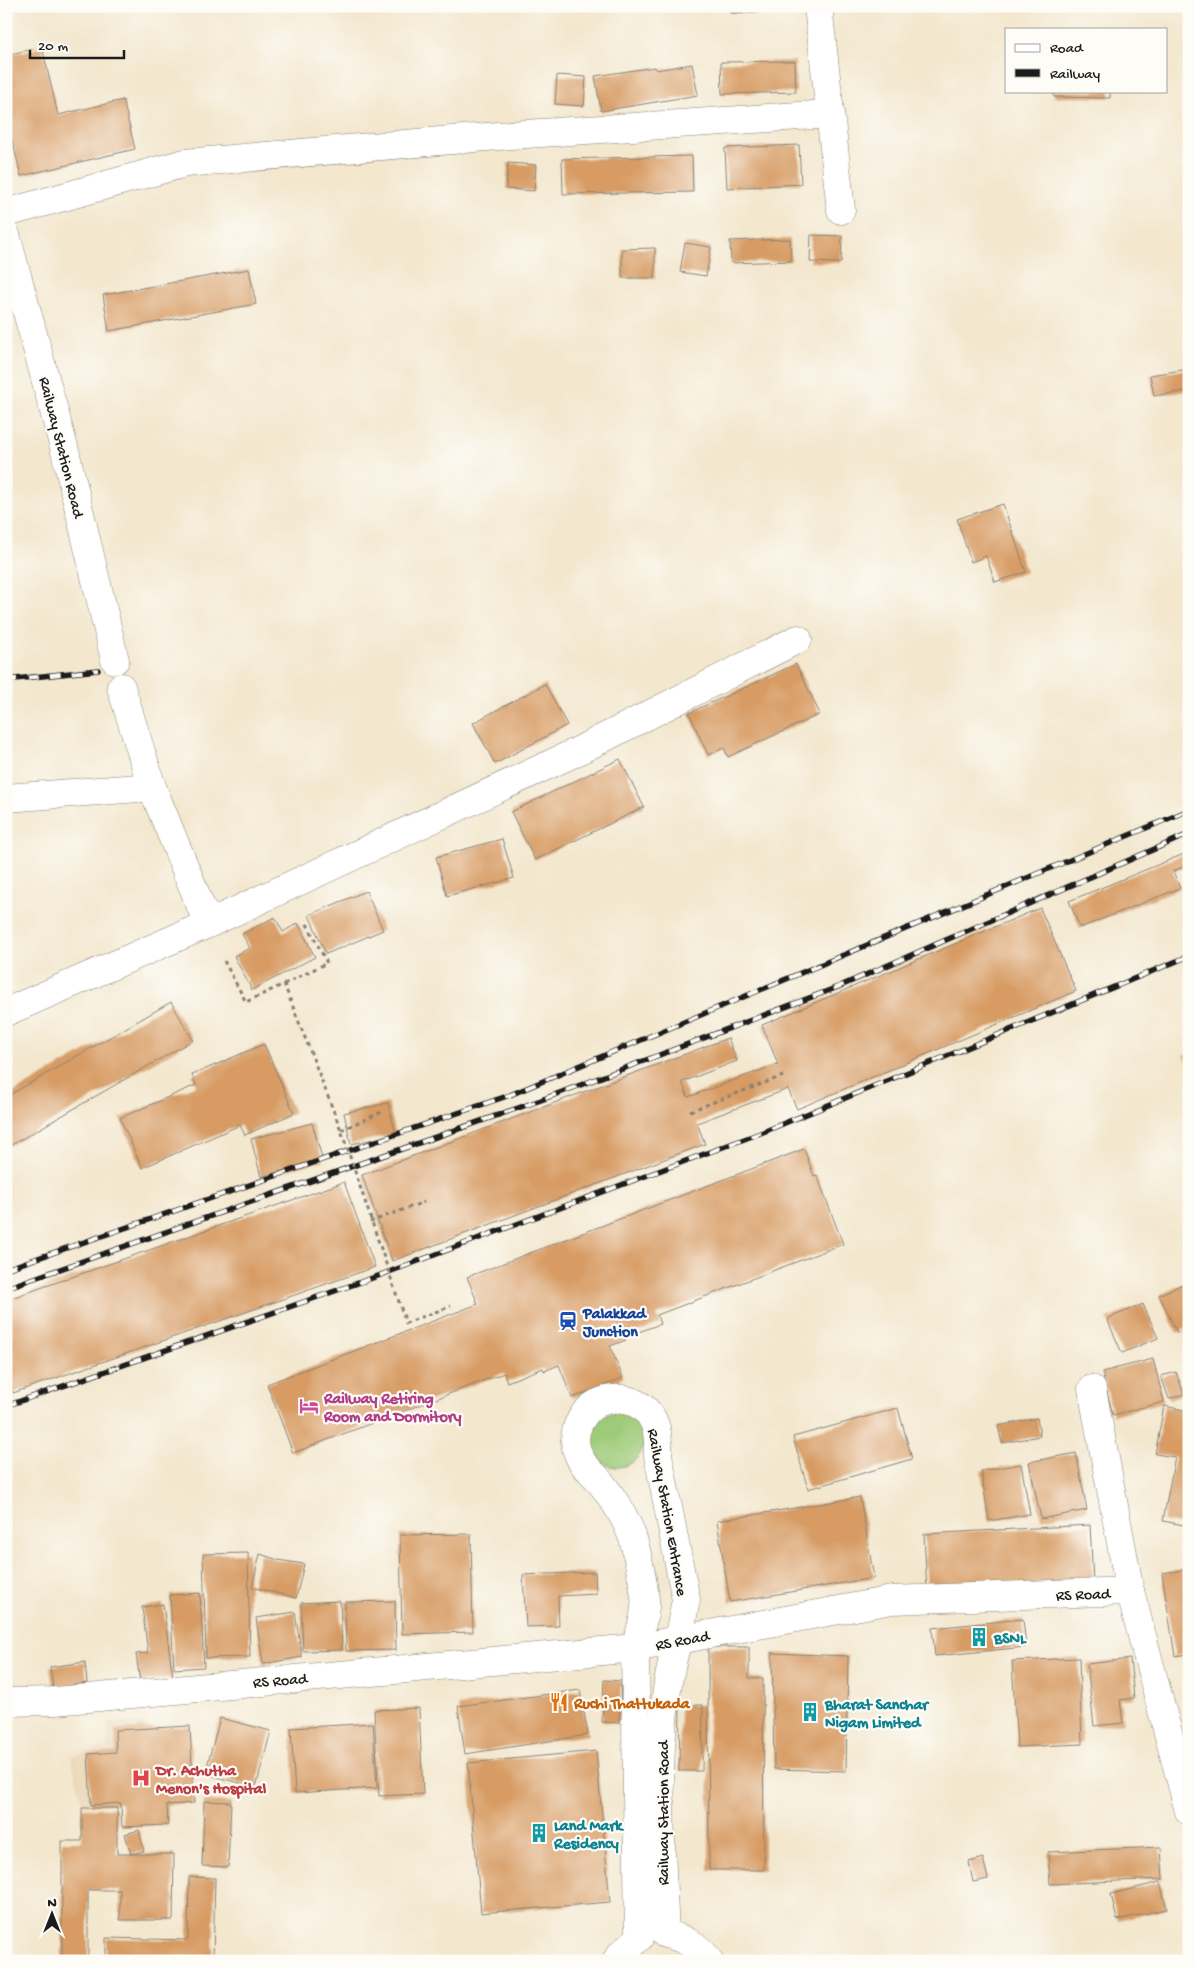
<svg xmlns="http://www.w3.org/2000/svg" width="1195" height="1967" viewBox="0 0 1195 1967" font-family="'Gochi Hand',sans-serif">
	<rect width="100%" height="100%" fill="#fdfcf7"/>
	<filter id="ink" filterUnits="userSpaceOnUse"><feTurbulence type="fractalNoise" baseFrequency=".02" numOctaves="2"/><feDisplacementMap in="SourceGraphic" scale="10" xChannelSelector="R" yChannelSelector="G"/><feConvolveMatrix kernelMatrix="1 2 1 2 8 2 1 2 1" color-interpolation-filters="sRGB"/></filter>
	<filter id="wash" filterUnits="userSpaceOnUse"><feTurbulence type="fractalNoise" baseFrequency=".0096" numOctaves="4" result="noise"/><feDisplacementMap in="SourceGraphic" scale="20" xChannelSelector="R" yChannelSelector="G"/><feGaussianBlur stdDeviation="1.12" result="paint"/><feColorMatrix in="noise" values="0 0 0 0 0 0 0 0 0 0 0 0 0 0 0 0 0 1.4 0 .05"/><feComposite in="paint" operator="in"/></filter>
	<g filter="url(#wash)">
		<rect width="100%" height="100%" fill="#f3e7ce"/>
		<path fill="#ead8ba" d="M108,1722L145,1724L182,1797L83,1807L71,1757L107,1746Z"/>
		<circle fill="#9ecb78" stroke="#5d744a" cx="617" cy="1440" r="27"/>
		<g id="blocks">
			<g fill="#d79b64">
				<path d="M731,6H797V10L731,13Z"/>
				<path d="M42,47L58,115L123,100L135,149L21,176L6,114V55Z"/>
				<path d="M795,61L796,92L722,94L721,62Z"/>
				<path d="M692,64L698,95L601,111L595,76L655,67L656,70Z"/>
				<path d="M557,75L586,77L584,106L555,104Z"/>
				<path d="M1054,91H1110V98L1054,97Z"/>
				<path d="M799,145L801,184L727,188L725,148Z"/>
				<path d="M692,156L693,192L563,194L562,159Z"/>
				<path d="M508,163L536,165L534,191L506,189Z"/>
				<path d="M811,235L842,236L841,263L810,262Z"/>
				<path d="M790,239L791,261L731,263L730,241Z"/>
				<path d="M685,243L711,247L706,276L680,272Z"/>
				<path d="M655,248V278H622V249Z"/>
				<path d="M249,269L256,304L109,331L103,295Z"/>
				<path d="M1189,369V401L1186,391L1154,396L1150,375Z"/>
				<path d="M1003,504L1026,572L995,582L986,556L971,562L957,519Z"/>
				<path d="M796,664L820,714L728,757L724,748L708,755L689,713Z"/>
				<path d="M545,684L567,725L495,764L473,723Z"/>
				<path d="M620,759L644,807L535,860L511,812Z"/>
				<path d="M502,839L514,878L447,896L436,857Z"/>
				<path d="M1189,852V865L1173,871L1180,888L1080,928L1069,901Z"/>
				<path d="M366,891L383,930L326,954L309,915Z"/>
				<path d="M1040,908L1076,991L797,1109L788,1089L697,1123L705,1144L392,1261L362,1175L728,1038L737,1061L682,1082L688,1097L778,1064L762,1025Z"/>
				<path d="M275,917L283,932L298,923L315,957L252,990L234,956L250,948L242,934Z"/>
				<path d="M171,1002L193,1040L6,1148V1097Z"/>
				<path d="M264,1044L294,1113L245,1135L240,1125L142,1168L120,1118L196,1085L192,1075Z"/>
				<path d="M1189,1053V1066L1184,1055Z"/>
				<path d="M388,1103L396,1134L351,1144L344,1113Z"/>
				<path d="M312,1123L323,1161L261,1177L251,1139Z"/>
				<path d="M804,1149L814,1176L817,1175L843,1244L657,1315L660,1324L625,1337L626,1340L610,1346L623,1378L572,1398L559,1365L544,1371L543,1368L507,1382L504,1373L293,1453L267,1384L478,1304L467,1277Z"/>
				<path d="M344,1182L375,1267L13,1393L6,1375V1300Z"/>
				<path d="M1189,1281V1327L1177,1333L1159,1295Z"/>
				<path d="M1143,1304L1158,1338L1122,1353L1107,1319Z"/>
				<path d="M1153,1359L1164,1402L1113,1415L1102,1372Z"/>
				<path d="M1176,1372L1184,1394L1169,1399L1161,1376Z"/>
				<path d="M1164,1406L1189,1411V1526L1163,1521L1175,1457L1155,1454Z"/>
				<path d="M898,1408L912,1459L808,1489L793,1437Z"/>
				<path d="M1037,1418L1040,1436L1002,1443L998,1426Z"/>
				<path d="M1076,1453L1087,1510L1041,1519L1029,1462Z"/>
				<path d="M1021,1464L1030,1514L989,1521L981,1471Z"/>
				<path d="M860,1497L874,1578L730,1602L717,1521Z"/>
				<path d="M1090,1525L1093,1581L927,1592L924,1534Z"/>
				<path d="M471,1534L473,1632L402,1634L400,1535Z"/>
				<path d="M248,1553L250,1657L206,1658L203,1554Z"/>
				<path d="M260,1554L278,1560L304,1564L296,1598L252,1587Z"/>
				<path d="M1189,1569V1654L1175,1656L1162,1573Z"/>
				<path d="M595,1572L596,1594L558,1596L559,1626L526,1627L523,1575Z"/>
				<path d="M200,1593L204,1667L174,1669L170,1595Z"/>
				<path d="M340,1601L342,1650L303,1651L301,1603Z"/>
				<path d="M395,1601L396,1650L346,1651L345,1602Z"/>
				<path d="M163,1604L173,1678L140,1682L136,1654L148,1653L142,1607Z"/>
				<path d="M295,1612L302,1657L263,1664L256,1618Z"/>
				<path d="M1023,1619L1026,1647L935,1656L932,1628Z"/>
				<path d="M708,1647H749V1678H763L764,1870H709Z"/>
				<path d="M772,1653L848,1656L846,1771L774,1769Z"/>
				<path d="M1079,1658L1082,1744L1017,1747L1012,1661Z"/>
				<path d="M1130,1659L1134,1698L1120,1700L1123,1723L1094,1726L1087,1664Z"/>
				<path d="M85,1662L87,1683L53,1688L50,1667Z"/>
				<path d="M1186,1668H1189V1694H1187Z"/>
				<path d="M604,1680L621,1681L619,1723L602,1722Z"/>
				<path d="M580,1690L588,1735L465,1754L458,1706Z"/>
				<path d="M680,1705H703L702,1771H679Z"/>
				<path d="M419,1708L423,1794L379,1796L374,1710Z"/>
				<path d="M220,1718L271,1731L256,1787L205,1774Z"/>
				<path d="M373,1723L377,1788L295,1793L291,1728Z"/>
				<path d="M190,1726L194,1803L167,1805L168,1825L122,1827L121,1803L91,1805L88,1754L116,1752L115,1730Z"/>
				<path d="M596,1751L610,1902L481,1913L468,1763Z"/>
				<path d="M204,1801L231,1802L228,1867L202,1866Z"/>
				<path d="M82,1808H117V1854H174L173,1920H120V1890H88V1961H62V1841H82Z"/>
				<path d="M139,1830L144,1851L131,1854L125,1834Z"/>
				<path d="M1161,1847L1163,1879L1050,1884L1048,1852Z"/>
				<path d="M983,1858L988,1879L973,1882L969,1862Z"/>
				<path d="M189,1877L215,1878L213,1961H106V1938L188,1940Z"/>
				<path d="M1160,1882L1167,1909L1117,1920L1111,1894Z"/>
			</g>
		</g>
	</g>
	<g filter="url(#ink)">
		<use href="#blocks" fill-opacity="0" stroke="#888275" stroke-width="1"/>
		<g fill="none" stroke-linecap="round" stroke-linejoin="round">
			<g stroke="#888275" stroke-width="29">
				<g id="minor">
					<path d="M818,6L841,210"/>
					<path d="M6,213L185,163L510,135L830,114"/>
					<path d="M6,235L66,455L115,660"/>
					<path d="M6,798L152,787L121,687"/>
					<path d="M208,924L574,753L798,639"/>
					<path d="M6,1012L208,924L152,787"/>
					<path d="M635,1648C639,1635 644,1621 645,1607C647,1597 636,1547 632,1536C625,1516 611,1495 597,1478C590,1470 582,1465 578,1454C569,1432 583,1406 606,1400C626,1395 648,1405 655,1425C659,1435 658,1445 658,1455L686,1600L678,1640"/>
				</g>
			</g>
			<g stroke="#888275" stroke-width="29">
				<g id="tertiary">
					<path d="M1092,1389L1130,1591"/>
					<path d="M678,1640C651,1729 661,1842 665,1934C681,1937 700,1946 709,1961"/>
					<path d="M6,1702L55,1701L635,1648L892,1600L1130,1591L1189,1811"/>
					<path d="M616,1961L620,1955L639,1938L635,1648"/>
				</g>
			</g>
			<g stroke="#888275" stroke-width="3" stroke-dasharray="4 4" stroke-linecap="butt">
				<path d="M284,984L327,963L305,920"/>
				<path d="M690,1111L783,1076"/>
				<path d="M341,1130L384,1111"/>
				<path d="M370,1222L424,1202"/>
			</g>
			<use href="#minor" stroke="#fff" stroke-width="28"/>
			<use href="#tertiary" stroke="#fff" stroke-width="28"/>
			<g stroke="#1c1c1c" stroke-width="5.5">
				<g id="rail">
					<path d="M6,680L98,670"/>
					<path d="M6,1269L510,1095L1189,810"/>
					<path d="M6,1288L541,1100L838,987L1189,834"/>
					<path d="M6,1406L378,1276L763,1132L1189,956"/>
				</g>
			</g>
			<use href="#rail" stroke="#fdfcf7" stroke-width="4" stroke-dasharray="11" stroke-linecap="butt"/>
			<path stroke="#888275" stroke-width="3" stroke-dasharray="4 4" stroke-linecap="butt" d="M224,961L246,1002L284,984L341,1130L406,1323L451,1306"/>
		</g>
	</g>
	<defs>
		<g id="station-bare" transform="scale(1.5)"><path d="M-3-6H3Q5-6 5-4V2Q5 4 3 4L4.5 6H3L1.5 4h-3L-3 6H-4.5L-3 4Q-5 4-5 2V-4Q-5-6-3-6ZM-3.5-4v3h7v-3ZM-3.5 1v1.5H-2V1ZM2 1v1.5H3.5V1Z" fill="#1a4fb4" stroke="#fdfcf7" stroke-width="2.5" paint-order="stroke"/></g>
		<g id="hotel-bare" transform="scale(1.5)"><path d="M-6-4.5h1.5V1H6V5H4.5V3h-9V5H-6ZM-4 0a1.8 1.8 0 1 1 3.6 0ZM.5 0V-2.5h3Q6-2.5 6 0Z" fill="#d1479c" stroke="#fdfcf7" stroke-width="2.5" paint-order="stroke"/></g>
		<g id="building-bare" transform="scale(1.5)"><path d="M-4-6H4V6H1V3H-1V6H-4ZM-2.5-4.3h1.7v1.8h-1.7ZM.8-4.3h1.7v1.8H.8ZM-2.5-1h1.7V.8h-1.7ZM.8-1h1.7V.8H.8Z" fill="#0f9aa8" stroke="#fdfcf7" stroke-width="2.5" paint-order="stroke"/></g>
		<g id="restaurant-bare" transform="scale(1.5)"><path d="M-5-6h1v4h1v-4h1v4h1v-4h1v5L-1.5 .5V6h-2V.5L-5-1ZM5-6V6H3V1.5H1.5Q1.5-4 5-6Z" fill="#e8710a" stroke="#fdfcf7" stroke-width="2.5" paint-order="stroke"/></g>
		<g id="hospital-bare" transform="scale(1.5)"><path d="M-5-5h3v3.5h4V-5h3V5h-3V1.5h-4V5h-3Z" fill="#e0444e" stroke="#fdfcf7" stroke-width="2.5" paint-order="stroke"/></g>
	</defs>
	<g fill-rule="evenodd">
		<use href="#station-bare" x="568" y="1321"/>
		<use href="#hotel-bare" x="309" y="1406"/>
		<use href="#building-bare" x="979" y="1637"/>
		<use href="#restaurant-bare" x="559" y="1702"/>
		<use href="#building-bare" x="810" y="1712"/>
		<use href="#hospital-bare" x="141" y="1778"/>
		<use href="#building-bare" x="539" y="1833"/>
	</g>
	<g text-anchor="middle" stroke-width="4.5" stroke-linejoin="round" paint-order="stroke">
		<g font-size="16" fill="#1c1c1c" stroke="#fdfcf7">
			<text transform="translate(63 447) rotate(76)" y="6">Railway Station Road</text>
			<text transform="translate(669 1512) rotate(80)" y="6">Railway Station Entrance</text>
			<text transform="translate(1083 1593) rotate(-2)" y="6">RS Road</text>
			<text transform="translate(682 1639) rotate(-11)" y="6">RS Road</text>
			<text transform="translate(280 1679) rotate(-5)" y="6">RS Road</text>
			<text transform="translate(662 1813) rotate(-90)" y="6">Railway Station Road</text>
		</g>
		<g font-size="16" font-weight="bold" fill="#164399" stroke="#fdfcf7" text-anchor="start">
			<text x="583" y="1318">Palakkad<tspan x="583" dy="18">Junction</tspan></text>
		</g>
		<g font-size="16" font-weight="bold" fill="#b23c85" stroke="#fdfcf7" text-anchor="start">
			<text x="324" y="1403">Railway Retiring<tspan x="324" dy="18">Room and Dormitory</tspan></text>
		</g>
		<g font-size="16" font-weight="bold" fill="#0d838f" stroke="#fdfcf7" text-anchor="start">
			<text x="994" y="1643">BSNL</text>
			<text x="825" y="1709">Bharat Sanchar<tspan x="825" dy="18">Nigam Limited</tspan></text>
			<text x="554" y="1830">Land Mark<tspan x="554" dy="18">Residency</tspan></text>
		</g>
		<g font-size="16" font-weight="bold" fill="#c56008" stroke="#fdfcf7" text-anchor="start">
			<text x="574" y="1708">Ruchi Thattukada</text>
		</g>
		<g font-size="16" font-weight="bold" fill="#be3a42" stroke="#fdfcf7" text-anchor="start">
			<text x="156" y="1775">Dr. Achutha<tspan x="156" dy="18">Menon's Hospital</tspan></text>
		</g>
	</g>
	<rect width="1195" height="1967" fill="none" stroke="#fdfcf7" stroke-width="25"/>
	<rect x="1005" y="28" width="162" height="65" fill="#fdfcf7" stroke="#a3a29f"/>
	<rect x="1015" y="44" width="25" height="8" fill="#ffffff" stroke="#a3a29f"/>
	<text x="1050" y="52" font-size="15" fill="#1c1c1c">Road</text>
	<rect x="1015" y="69" width="25" height="8" fill="#1c1c1c" stroke="#a3a29f"/>
	<text x="1050" y="78" font-size="15" fill="#1c1c1c">Railway</text>
	<g transform="translate(52 1914)" stroke="#fdfcf7" stroke-width="4" paint-order="stroke">
	<path d="M0-4L9 19L0 12L-9 19Z" fill="#1c1c1c"/>
	<text y="-8" font-size="14" font-weight="bold" text-anchor="middle" fill="#1c1c1c">N</text>
	</g>
	<path d="M30 50v8h94v-8" fill="none" stroke="#1c1c1c" stroke-width="2.5"/>
	<text x="38" y="50" font-size="15" fill="#1c1c1c" stroke="#fdfcf7" stroke-width="4" paint-order="stroke">20 m</text>
</svg>
